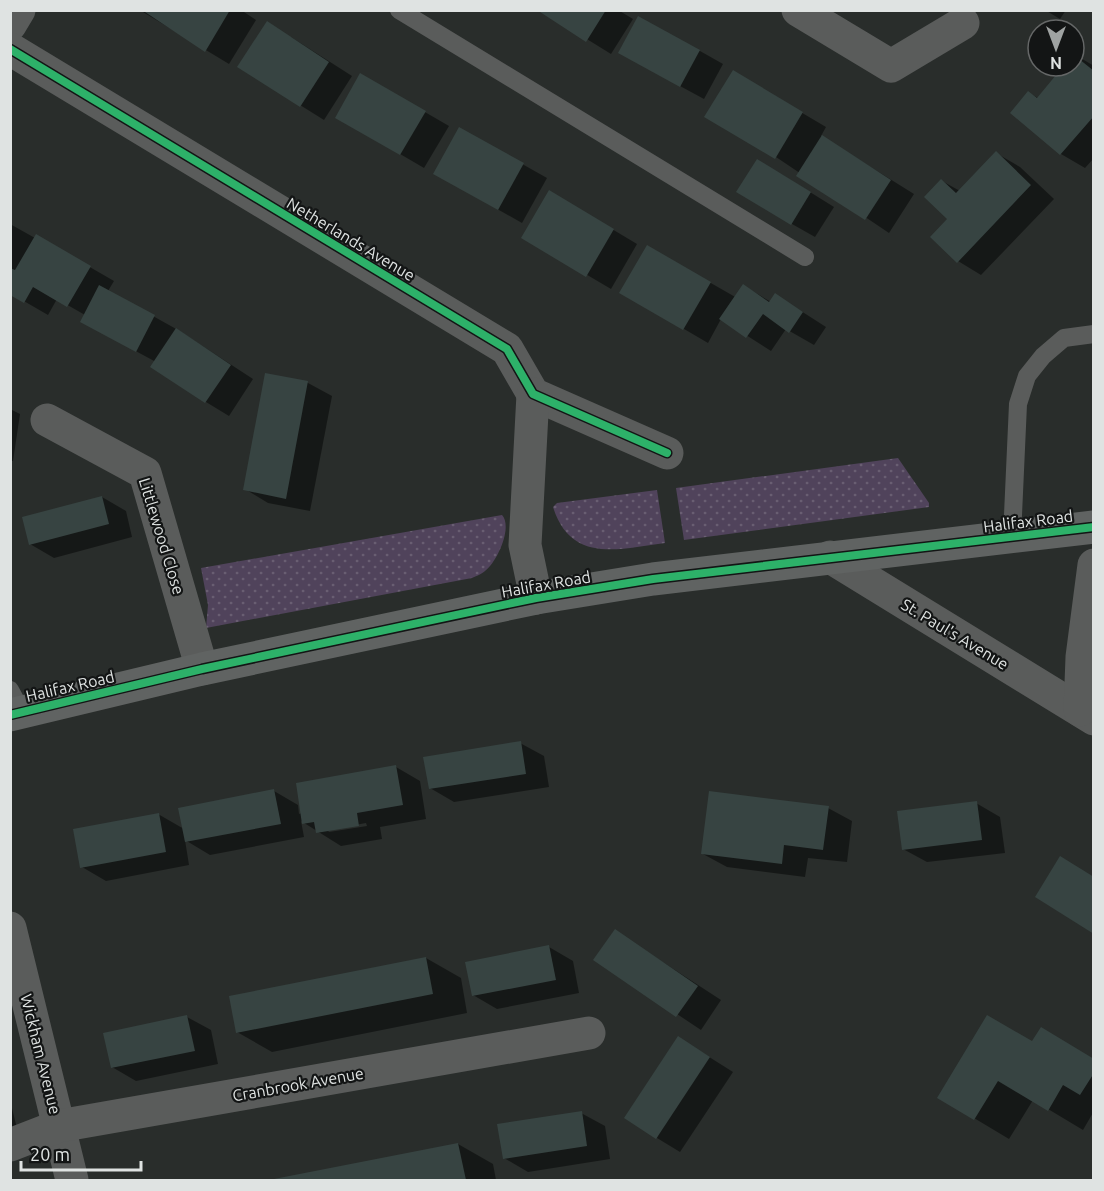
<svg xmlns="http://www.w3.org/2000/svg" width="1104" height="1191" viewBox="0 0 1104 1191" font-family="Ubuntu,sans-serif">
	<defs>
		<pattern id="grass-dots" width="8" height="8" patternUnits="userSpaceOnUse" patternTransform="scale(1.5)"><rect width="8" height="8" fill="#50435b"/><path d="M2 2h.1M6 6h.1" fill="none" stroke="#695e72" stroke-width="1.8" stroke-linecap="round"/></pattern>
	</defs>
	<rect width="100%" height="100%" fill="#292d2b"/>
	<g fill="url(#grass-dots)">
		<path d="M898,458L929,503V507L684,540L676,488Z"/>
		<path d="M657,490L665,543C619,549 571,564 553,507L557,503Z"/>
		<path d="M502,515C513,527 497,562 485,571C482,574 476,576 472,578L206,628L208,605L201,568Z"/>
	</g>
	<g fill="#0007" fill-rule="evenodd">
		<path d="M241,10L256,20L229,64L143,12Z"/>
		<path d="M540,10H618L633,19L611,54Z"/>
		<path d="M1045,10H1066L1060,19Z"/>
		<path d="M291,37L352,76L324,120L239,67Z"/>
		<path d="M700,51L723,64L704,99L643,66Z"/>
		<path d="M1074,54L1094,66V158L1085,168L1061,154L1012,112L1029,93L1038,98L1058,75L1050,66H1074Z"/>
		<path d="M733,72L826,127L821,136L914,194L889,233L776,157Z"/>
		<path d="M361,75L449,126L424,168L337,117Z"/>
		<path d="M460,129L547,178L522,223L435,174Z"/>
		<path d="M996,153L1020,167L1054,199L981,275L958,261L942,181L960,191Z"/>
		<path d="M781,174L834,207L815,237L792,224Z"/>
		<path d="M550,192L637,244L611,289L523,237Z"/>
		<path d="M10,224L35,238L36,236L114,281L108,291L178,330L253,379L229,416L206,402L156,362L106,335L85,315L57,299L48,315L10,293Z"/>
		<path d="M648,247L737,298L744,286L771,302L776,295L826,327L814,345L786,329L771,351L721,319L708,343L621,292Z"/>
		<path d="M267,375L308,383L332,396L310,511L268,503L245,489Z"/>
		<path d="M10,409L20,414L13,461H10Z"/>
		<path d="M102,497L126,511L132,537L54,558L30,544Z"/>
		<path d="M520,743L544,756L549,787L454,802L430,788Z"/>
		<path d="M396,767L420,781L426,819L380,827L382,839L341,846L301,821L304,837L210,855L185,840L189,865L106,881L82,867L158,814L184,829L274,791L298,805L299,814L302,813ZM366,823L367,826L329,832L327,830Z"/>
		<path d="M976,803L1000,817L1005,853L927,862L903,849Z"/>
		<path d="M828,808L852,821L847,862L808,858L805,877L727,867L703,854Z"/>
		<path d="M615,931L721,1000L701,1030L596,960Z"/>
		<path d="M549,947L573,961L579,993L497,1009L473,995Z"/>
		<path d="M426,958L461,978L467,1013L272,1052L237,1032Z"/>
		<path d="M187,1017L211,1030L218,1064L136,1081L112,1067Z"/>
		<path d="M679,1038L733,1072L680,1152L657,1138Z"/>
		<path d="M1033,1043L1094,1059V1111L1083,1130L1033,1100L1009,1139L939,1097Z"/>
		<path d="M10,1100L22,1149L10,1152Z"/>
		<path d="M581,1113L605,1126L610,1159L528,1172L504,1158Z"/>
		<path d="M458,1144L493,1164L496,1180H276Z"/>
	</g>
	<g fill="#374442">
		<path d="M142,10H230L205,52Z"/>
		<path d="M537,10H606L586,42Z"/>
		<path d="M638,16L700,50L680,87L618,53Z"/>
		<path d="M267,21L329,62L300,107L237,67Z"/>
		<path d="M1074,55L1094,71V116L1060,155L1010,113L1028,91L1037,98L1056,75L1046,66H1074Z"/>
		<path d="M733,70L803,112L775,159L704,117Z"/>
		<path d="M360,73L426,111L400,155L335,118Z"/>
		<path d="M459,127L524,163L498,210L433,174Z"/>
		<path d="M822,135L891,180L865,220L796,176Z"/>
		<path d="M996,151L1031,185L957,263L930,237L947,219L924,197L941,179L956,193Z"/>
		<path d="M757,159L811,192L791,225L736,192Z"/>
		<path d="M549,190L614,229L586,277L521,238Z"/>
		<path d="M36,234L91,266L67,307L33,287L24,303L10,295V268L15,270Z"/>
		<path d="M647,245L711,282L683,330L619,293Z"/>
		<path d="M743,284L769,302L775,293L803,312L789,333L763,314L746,338L719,319Z"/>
		<path d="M99,285L155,315L136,352L80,322Z"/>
		<path d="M176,328L231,365L205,403L150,367Z"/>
		<path d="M265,373L308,381L286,499L243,490Z"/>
		<path d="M102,496L109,524L29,545L22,517Z"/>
		<path d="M521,741L526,774L429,789L423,757Z"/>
		<path d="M396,765L403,805L357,813L359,826L316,833L314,822L302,824L296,783Z"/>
		<path d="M274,789L281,824L185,842L178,808Z"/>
		<path d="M709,791L829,806L823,850L784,845L782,864L701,854Z"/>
		<path d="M977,801L982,840L902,850L897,811Z"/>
		<path d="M159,813L166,852L80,868L73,829Z"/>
		<path d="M1060,856L1094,877V934L1035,897Z"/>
		<path d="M615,929L698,986L676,1017L593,960Z"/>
		<path d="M549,945L556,980L472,996L465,962Z"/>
		<path d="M426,957L433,994L236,1033L229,996Z"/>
		<path d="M187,1015L195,1051L111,1068L103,1033Z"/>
		<path d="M987,1015L1032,1041L1041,1027L1094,1059V1073L1080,1095L1063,1085L1048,1111L998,1081L974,1120L937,1098Z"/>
		<path d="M678,1036L710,1057L656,1139L624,1118Z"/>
		<path d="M582,1111L587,1146L503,1159L497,1124Z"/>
		<path d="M458,1143L466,1180H274V1179Z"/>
	</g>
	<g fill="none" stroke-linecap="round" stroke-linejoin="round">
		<g stroke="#5a5c5b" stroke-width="18">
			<path d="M399,10L805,257"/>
			<path d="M1012,537L1018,404L1027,376L1043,356L1064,338L1094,334"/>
			<path d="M10,690L22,712"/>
		</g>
		<g stroke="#5a5c5b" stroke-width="33">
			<path d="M798,10L891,66L963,23"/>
			<path d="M10,25L19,10"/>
			<path d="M10,49L507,349L533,394L667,453"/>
			<path d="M533,394L525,545L536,598"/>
			<path d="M47,420L145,473L202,669"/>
			<path d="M830,557L1094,719"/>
			<path d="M1080,710L1082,657L1094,565"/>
			<path d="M10,928L72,1180"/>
			<path d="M10,1145L59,1126L589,1033"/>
		</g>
		<path stroke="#606362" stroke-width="33" d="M10,715L202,669L536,598L653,579L1094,527"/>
		<g stroke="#131515" stroke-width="11">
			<g id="cycleway">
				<path d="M10,49L507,349L533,394L667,453"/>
				<path d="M10,715L202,669L536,598L653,579L1094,527"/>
			</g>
		</g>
		<use href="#cycleway" stroke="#2db169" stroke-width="8"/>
	</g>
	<g text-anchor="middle" stroke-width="4.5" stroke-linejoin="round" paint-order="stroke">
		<g font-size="16" fill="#dfe3e2" stroke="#131515">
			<text transform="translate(351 239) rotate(31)" y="6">Netherlands Avenue</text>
			<text transform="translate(1028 521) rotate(-7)" y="6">Halifax Road</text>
			<text transform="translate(162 536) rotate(73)" y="6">Littlewood Close</text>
			<text transform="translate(546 584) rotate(-10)" y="6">Halifax Road</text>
			<text transform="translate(955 634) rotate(31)" y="6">St. Paul's Avenue</text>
			<text transform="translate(70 686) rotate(-13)" y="6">Halifax Road</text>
			<text transform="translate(41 1054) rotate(76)" y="6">Wickham Avenue</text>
			<text transform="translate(298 1084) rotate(-10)" y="6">Cranbrook Avenue</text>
		</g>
	</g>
	<rect width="1104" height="1191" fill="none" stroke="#dfe3e2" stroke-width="24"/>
	<g transform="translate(1056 48) rotate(180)"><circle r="28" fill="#131515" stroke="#656767" stroke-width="1.5"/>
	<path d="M0-4.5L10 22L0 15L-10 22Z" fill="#9fa3a2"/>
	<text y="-9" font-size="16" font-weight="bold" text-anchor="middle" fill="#dfe3e2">N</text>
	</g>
	<path d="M21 1161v9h120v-9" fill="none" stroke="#dfe3e2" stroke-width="3"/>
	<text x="30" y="1161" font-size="18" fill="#dfe3e2" stroke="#131515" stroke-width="4.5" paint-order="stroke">20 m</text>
</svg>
